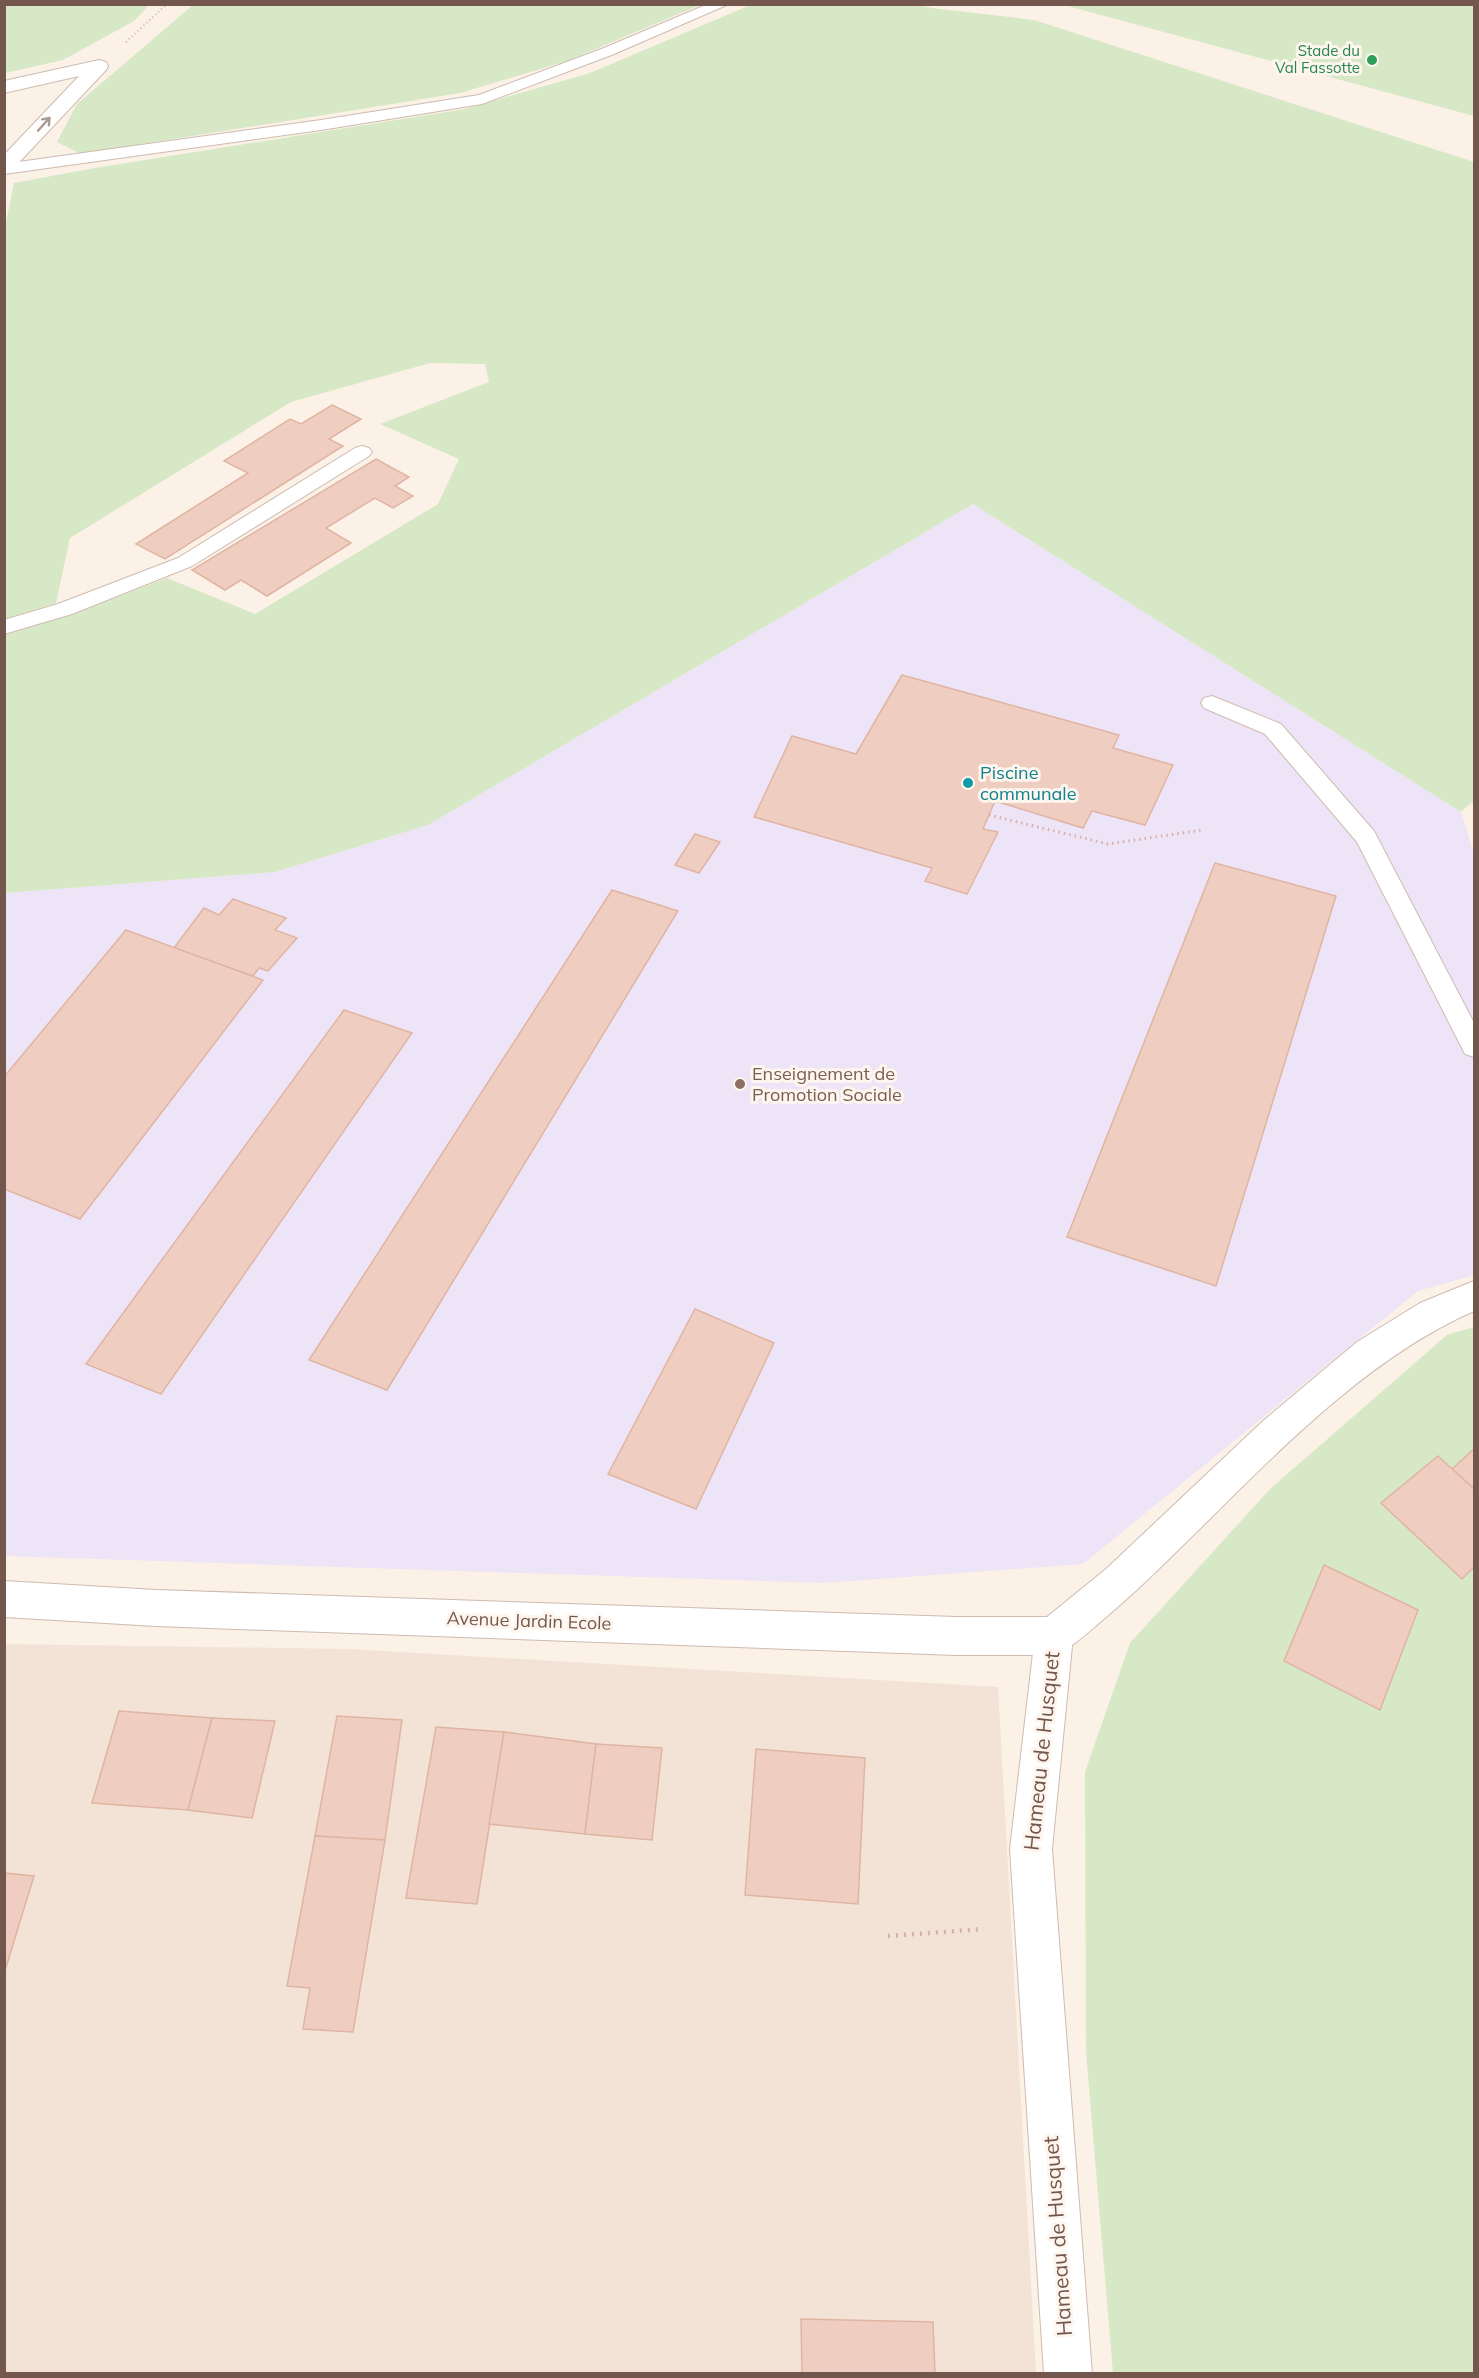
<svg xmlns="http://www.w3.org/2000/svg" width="1479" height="2378" viewBox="0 0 1479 2378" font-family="Mulish,sans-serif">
	<rect width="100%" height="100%" fill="#fbf1e7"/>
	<path fill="#f2e3d6" d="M5,1644L349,1649L998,1687L1036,2373L5,2374Z"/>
	<path fill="#eee4f7" d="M973,504L1461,812L1474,854V1275L1418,1291L1083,1564L824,1583L5,1556V893L275,872L428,825Z"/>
	<g fill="#d7e8c6">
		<path d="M753,4L918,5L932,8L1034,20L1474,162V808L1472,802L1461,812L973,504L428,825L275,872L5,893V635L70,615L167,578L255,614L438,504L459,459L380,424L489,382L485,364L430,363L291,402L70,538L56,603L5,619L4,232L14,183L95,168L465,109L590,73Z"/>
		<path d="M4,5L5,4L149,5L134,21L63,60L5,73Z"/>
		<path d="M193,5H700L567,61L460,93L81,154L57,142L77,104Z"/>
		<path d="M1064,5H1474V116Z"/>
		<path d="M1474,1327V2373H1113L1086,2051L1085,1772L1130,1643L1270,1489L1447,1335Z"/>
	</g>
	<g fill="#efcec1" stroke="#e0b4a2" stroke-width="1.5">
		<path d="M332,405L361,419L329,439L343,446L165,559L136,544L248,473L224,461L290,419L301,424Z"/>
		<path d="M376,459L409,477L395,486L413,496L393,508L375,498L326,528L351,543L267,596L241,580L225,590L192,570Z"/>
		<path d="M902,675L1119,735L1113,748L1173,765L1145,825L1092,811L1083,828L995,801L983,829L998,832L967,894L925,881L932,868L754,817L792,736L856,754Z"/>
		<path d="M695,834L720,842L699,873L675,865Z"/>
		<path d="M1215,863L1336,896L1216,1286L1067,1237Z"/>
		<path d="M612,890L678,911L387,1390L309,1360Z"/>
		<path d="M233,899L286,918L275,930L297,938L268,971L259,968L253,976L174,948L204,908L219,915Z"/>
		<path d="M126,930L263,980L80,1219L4,1189V1077Z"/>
		<path d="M344,1010L412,1033L161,1394L86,1364Z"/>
		<path d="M695,1309L774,1343L696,1509L608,1474Z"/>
		<path d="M1474,1449V1489L1452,1469Z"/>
		<path d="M1438,1456L1474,1489V1567L1462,1579L1381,1503Z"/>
		<path d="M1324,1565L1418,1610L1380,1710L1284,1661Z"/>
		<path d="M119,1711L212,1718L188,1810L92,1803Z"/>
		<path d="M337,1716L402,1720L385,1840L315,1836Z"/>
		<path d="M212,1718L275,1721L252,1818L188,1810Z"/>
		<path d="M436,1727L504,1732L477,1904L406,1898Z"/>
		<path d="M504,1732L596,1744L585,1834L489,1824Z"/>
		<path d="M596,1744L662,1748L652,1840L585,1834Z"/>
		<path d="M756,1749L865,1758L858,1904L745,1895Z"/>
		<path d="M315,1836L385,1840L353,2032L303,2029L310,1988L287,1986Z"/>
		<path d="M4,1873L34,1876L4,1974Z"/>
		<path d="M801,2319L933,2322L935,2374H802Z"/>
	</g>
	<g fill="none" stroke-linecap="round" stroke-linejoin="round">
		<g stroke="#cebbb1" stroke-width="2">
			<g id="service">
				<path d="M708,4H729L614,54L482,104L321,130L4,174V164L321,120L479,95L604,48Z"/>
				<path d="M362,446L369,448L372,452L369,456L192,566L72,614L4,634V620L58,604L178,558L355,448Z"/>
				<path d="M1212,696L1281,724L1374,831L1474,1023V1057L1465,1054L1357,842L1265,734L1204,708L1201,703L1204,698Z"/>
			</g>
		</g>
		<g stroke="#cebbb1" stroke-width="2">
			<g id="minor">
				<path d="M99,60L106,62L108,66L106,70L11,171L4,173V155L79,76L4,93V81Z"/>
				<path d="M1054,1617L1068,1623L1073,1636L1052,1849L1092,2374H1044L1010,1849L1035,1636L1040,1623Z"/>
			</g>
		</g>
		<g stroke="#cebbb1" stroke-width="2">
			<path id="tertiary" d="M1474,1281V1311C1358,1362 1262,1469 1172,1556C1148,1580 1124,1602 1098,1624C1084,1636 1071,1648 1054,1655H956L156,1626L4,1617V1581L156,1590L956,1617H1047L1106,1569L1263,1421L1357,1342L1420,1303Z"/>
		</g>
		<path stroke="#d4b1a4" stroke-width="2" stroke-dasharray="1 3" stroke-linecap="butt" d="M126,42L167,4"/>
		<path stroke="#d4b1a4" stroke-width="3" stroke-dasharray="1.5 4" stroke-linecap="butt" d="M989,815L1108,844L1203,830"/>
		<path stroke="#d4b1a4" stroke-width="4.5" stroke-dasharray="2 6" stroke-linecap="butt" d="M888,1936L984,1929"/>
		<use href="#service" fill="#fff" fill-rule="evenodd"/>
		<use href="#minor" fill="#fff" fill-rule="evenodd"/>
		<use href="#tertiary" fill="#fff" fill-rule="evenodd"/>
	</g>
	<defs><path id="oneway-shaft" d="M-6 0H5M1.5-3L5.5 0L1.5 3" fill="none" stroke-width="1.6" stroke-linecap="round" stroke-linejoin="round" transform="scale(1.5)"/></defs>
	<use stroke="#ab9a94" href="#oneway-shaft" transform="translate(44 124) rotate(-48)"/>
	<circle fill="#2e9e5b" stroke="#fef6ee" stroke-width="2" cx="1372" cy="60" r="6"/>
	<circle fill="#0f9aa8" stroke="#fef6ee" stroke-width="2" cx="968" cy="783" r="6"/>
	<circle fill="#8d6e63" stroke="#fef6ee" stroke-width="2" cx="740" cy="1084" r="6"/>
	<g text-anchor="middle" stroke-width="6" stroke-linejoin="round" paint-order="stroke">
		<g font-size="15" fill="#27864d" stroke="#fef6ee" text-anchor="end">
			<text x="1360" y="56">Stade du<tspan x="1360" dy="17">Val Fassotte</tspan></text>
		</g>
		<g font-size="18" fill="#0d838f" stroke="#fef6ee" text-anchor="start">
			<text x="980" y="779">Piscine<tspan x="980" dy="21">communale</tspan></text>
		</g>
		<g font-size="18" fill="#785e54" stroke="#fef6ee" text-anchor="start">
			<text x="752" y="1080">Enseignement de<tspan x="752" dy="21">Promotion Sociale</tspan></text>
		</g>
		<g font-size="18" fill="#73574d" stroke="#fef6ee">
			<text transform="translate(529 1621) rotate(2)" y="6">Avenue Jardin Ecole</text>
		</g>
		<g font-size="21" fill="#73574d" stroke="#fef6ee">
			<text transform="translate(1042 1751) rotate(-84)" y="7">Hameau de Husquet</text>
			<text transform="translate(1058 2236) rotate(-94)" y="7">Hameau de Husquet</text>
		</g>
	</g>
	<rect width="1479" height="2378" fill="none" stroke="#73574d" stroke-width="12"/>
</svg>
